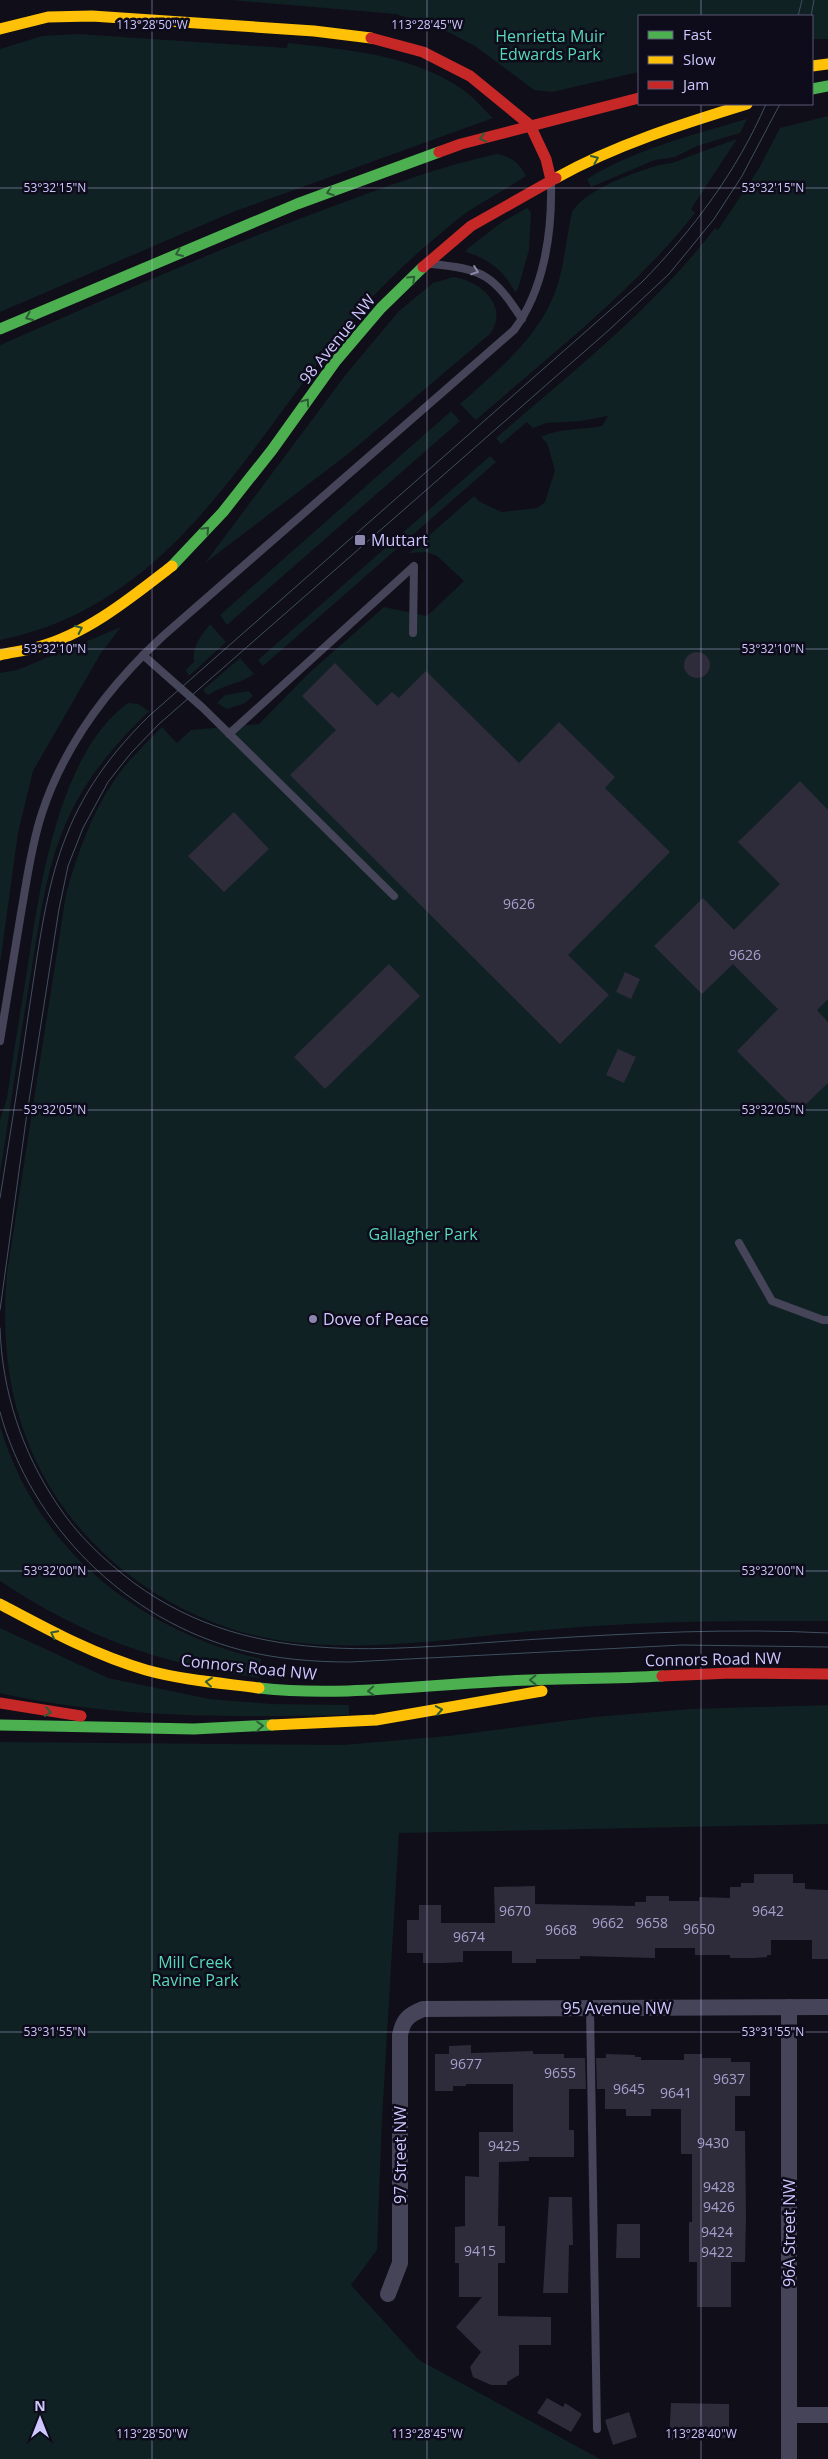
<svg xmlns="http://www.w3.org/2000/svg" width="828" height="2459" viewBox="0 0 828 2459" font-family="'Open Sans',sans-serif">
	<rect width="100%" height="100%" fill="#100e18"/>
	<g fill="#0f2122">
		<path d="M230,0H828V39H812V16H639V72L552,92L534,90L475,46L448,32L396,14Z"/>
		<path d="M78,34L287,48L288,43C349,50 410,54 462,89C474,97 483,109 493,118L233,212L0,312V49L42,36Z"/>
		<path d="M828,116V1621C738,1621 647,1621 557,1629C465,1636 369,1655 277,1640C168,1622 66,1544 27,1440C6,1386 2,1329 7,1273L66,894C80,846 96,799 130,760C140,749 151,738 162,727L177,743L191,730L259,724L309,673L384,607L427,616L464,581L437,556L426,552L409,553L474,496L480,502L502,512L537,508L545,502L555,470L547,443L541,437C559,428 582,430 602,426L608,416L581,421L546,423L533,428L527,422L501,444L496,438C573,371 653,309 715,228L718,230L758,170L780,128Z"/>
		<path d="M747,119L740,133L697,146L675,157L655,160L591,187L587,179C633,150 695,134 747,119Z"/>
		<path d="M737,139L691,209L695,213C635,290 550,355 476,420L460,404C501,367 544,334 559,280C565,258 567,234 572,212C586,189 631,174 656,166C662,164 669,164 675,162C695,154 716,146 737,139Z"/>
		<path d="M497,154C512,157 519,163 526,176C502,192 475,205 453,223C431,241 408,261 388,281C263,407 192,602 0,640V345C110,297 219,248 331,207C385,187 440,166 497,154Z"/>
		<path d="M527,208L531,212L529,250L518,289L515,292C504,271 489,259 466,252L467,249L502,222Z"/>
		<path d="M453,277C480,280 510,307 490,334L348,454L205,563L347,373L399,311L433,283Z"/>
		<path d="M451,411L460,421L227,625L220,615Z"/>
		<path d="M490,456L496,462L263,666L258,660Z"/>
		<path d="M210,624L226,642L189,676L186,670L194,662C192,646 201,636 210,624Z"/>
		<path d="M121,627L101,653L33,771L18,833L0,964V673L17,670Z"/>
		<path d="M240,658L254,674C240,684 223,685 208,695L203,690Z"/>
		<path d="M249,691L253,696L245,703L227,709L217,703L225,695Z"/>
		<path d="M128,703L138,704L149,711C115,744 85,779 66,823C46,869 40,918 32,967C20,1036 11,1105 0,1174V1120L7,1098C13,1056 20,1013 27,971C39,891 58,753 128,703Z"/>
		<path d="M0,1426C36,1549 140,1631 261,1659L259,1678C160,1664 84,1637 0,1581Z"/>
		<path d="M0,1628L108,1678L210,1699L272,1704L349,1705V1715C233,1717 114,1719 0,1693Z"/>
		<path d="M828,1705V1824L399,1833L382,2119L377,2250L351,2285L419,2360L600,2459H0V1742L342,1745L448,1736L594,1717L690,1709Z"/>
	</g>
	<g fill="#2e2b3b">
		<circle cx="697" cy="665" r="13"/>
		<path d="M335,663L377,706L392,692L399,698L426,671L519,763L559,722L615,777L605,788L670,852L568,955L609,995L560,1044L290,775L336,730L302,696Z"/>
		<path d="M800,781L828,810V999L817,1010L828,1022V1083L798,1112L737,1051L778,1009L733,964L702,994L654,946L703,898L734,930L780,884L738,842Z"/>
		<path d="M234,812L269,849L224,892L188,856Z"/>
		<path d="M389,964L420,996L325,1089L294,1057Z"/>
		<path d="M625,972L640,979L631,999L616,992Z"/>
		<path d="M618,1049L636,1057L624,1083L606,1075Z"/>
		<path d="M754,1874H793V1883H805V1889L828,1890V1959H812V1940H771V1955H767V1957L754,1958H730V1955H695V1948H655V1958L580,1956V1959H536V1963H512V1951H463V1962L443,1963H423V1953H407V1920H419V1905H441V1923H495L494,1887L535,1886V1904L635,1906V1902H646V1896H669V1901H699V1897L730,1898V1887H741V1883H754Z"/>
		<path d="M471,2045V2053L533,2051V2054H564V2058H585L586,2089H569V2130H574V2157H529V2161L499,2162L498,2226H505V2263H498V2316L551,2317V2345H519V2375L507,2382V2385H491L473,2377L470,2367L481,2352L456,2327L482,2297H459V2263H455V2227L465,2226V2176L479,2177V2132H513V2084H466V2086H453V2091H435V2054H449V2046Z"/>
		<path d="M606,2054L635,2055V2057H641V2060H684V2054H702V2058H731V2062H750V2096H735V2131H745L746,2218L745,2262H731V2307H697V2262H689V2222H692V2154H681V2109H651V2116H626V2109H605V2089H597L596,2058H606Z"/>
		<path d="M549,2197H572L573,2245H569L568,2293H543Z"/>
		<path d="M617,2224H640V2258H616Z"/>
		<path d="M547,2398L563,2407L565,2403L582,2414L571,2432L537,2413Z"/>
		<path d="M671,2403L729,2404V2438L669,2440Z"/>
		<path d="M629,2412L637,2437L613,2445L605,2420Z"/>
	</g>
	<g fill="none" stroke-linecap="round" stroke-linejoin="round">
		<g stroke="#454458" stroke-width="8">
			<path d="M431,264C484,269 493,275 522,319"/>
			<path d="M143,655L203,708L394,896"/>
			<path d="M229,734L414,566L413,633"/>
			<path d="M0,1041C7,999 14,956 21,913C27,880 31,846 42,813C65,743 110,685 163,636L514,330C544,290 552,233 551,185"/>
			<path d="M739,1243L772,1301L823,1320H828"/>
			<path d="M590,2008L597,2429"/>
		</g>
		<g stroke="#454458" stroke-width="16">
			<path d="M388,2294L400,2263V2035C403,2020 408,2015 423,2009L828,2007"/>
			<path d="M789,2415H828"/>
			<path d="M789,2459V2007"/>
		</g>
		<g stroke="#4caf50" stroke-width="11">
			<path d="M812,89L828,86"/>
			<path d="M0,329L297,204L439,152"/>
			<path d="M172,566L223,512L272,450L335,362L381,308L423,267"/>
			<path d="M259,1688C341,1697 423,1685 506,1681C558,1678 610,1679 662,1676"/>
			<path d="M0,1725L194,1729L272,1725"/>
		</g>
		<g stroke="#ffc107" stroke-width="11">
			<path d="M0,29L48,17L92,16L314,31L371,38"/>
			<path d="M812,66L828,64"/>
			<path d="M556,178C615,145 682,124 747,104"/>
			<path d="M0,655C12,652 25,651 38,647C87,634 132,597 172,566"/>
			<path d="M0,1604C47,1629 94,1655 146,1670C182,1680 221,1683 259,1688"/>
			<path d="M272,1725L376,1720L542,1691"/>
		</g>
		<g stroke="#c62828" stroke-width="11">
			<path d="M371,38L423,52L470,76L530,125L546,159L551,180"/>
			<path d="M439,152L461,144L639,98"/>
			<path d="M423,267L471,226L556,178"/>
			<path d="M662,1676L731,1673L828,1674"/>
			<path d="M0,1703L81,1716"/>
		</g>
		<g stroke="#3e5160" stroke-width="1">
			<path d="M798,16L802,0"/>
			<path d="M811,16L814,0"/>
			<path d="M0,1198C10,1135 20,1073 29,1010C48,886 54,809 149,716L642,282C693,230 737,171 766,104"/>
			<path d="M0,1310L26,1120L59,909L68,866L83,828L108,782L131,753L159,724L609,330L669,274L714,219L742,176L780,104"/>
			<path d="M0,1328C2,1391 22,1452 57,1504C77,1535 105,1561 134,1583C257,1673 398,1647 540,1639C636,1633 732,1628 828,1633"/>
			<path d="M0,1412C31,1526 126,1620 241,1650C277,1659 313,1662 350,1662L682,1645L828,1647"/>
		</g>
	</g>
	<defs><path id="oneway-chevron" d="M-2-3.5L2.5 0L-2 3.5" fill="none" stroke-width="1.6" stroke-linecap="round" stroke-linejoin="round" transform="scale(1.25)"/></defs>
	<g stroke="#2d5d36">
		<use href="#oneway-chevron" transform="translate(483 138) rotate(165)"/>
		<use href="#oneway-chevron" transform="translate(595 159) rotate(-23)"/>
		<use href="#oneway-chevron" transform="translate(330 192) rotate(160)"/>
		<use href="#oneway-chevron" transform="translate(179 253) rotate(157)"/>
		<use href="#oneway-chevron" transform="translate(412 279) rotate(-44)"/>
		<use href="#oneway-chevron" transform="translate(29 317) rotate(157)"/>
		<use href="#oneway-chevron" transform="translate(306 402) rotate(-54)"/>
		<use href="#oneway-chevron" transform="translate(206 530) rotate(-47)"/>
		<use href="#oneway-chevron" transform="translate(79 629) rotate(-25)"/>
		<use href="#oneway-chevron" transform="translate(54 1634) rotate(-153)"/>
		<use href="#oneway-chevron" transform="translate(533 1680) rotate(179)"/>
		<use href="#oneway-chevron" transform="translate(209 1682) rotate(-174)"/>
		<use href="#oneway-chevron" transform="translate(371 1691) rotate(176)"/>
		<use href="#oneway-chevron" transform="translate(439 1710) rotate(-10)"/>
		<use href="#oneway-chevron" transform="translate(48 1712) rotate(8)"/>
		<use href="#oneway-chevron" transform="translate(260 1726) rotate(-3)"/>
	</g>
	<use stroke="#8986aa" href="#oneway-chevron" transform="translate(475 271) rotate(20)"/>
	<path fill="none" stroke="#cdc7fd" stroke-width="1" stroke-opacity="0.45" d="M152,0V2459M427,0V2459M701,0V16M701,104V2459M0,188H828M0,649H828M0,1110H828M0,1571H828M0,2032H828"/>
	<g fill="#8b86ad" stroke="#0e0b1b" stroke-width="2">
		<rect x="354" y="534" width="12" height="12" rx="2.5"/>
		<circle cx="313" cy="1319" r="5"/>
	</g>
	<g text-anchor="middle" stroke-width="5" stroke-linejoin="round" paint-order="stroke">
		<g font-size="14" fill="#a5a0cc">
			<text x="519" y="909">9626</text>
			<text x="745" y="960">9626</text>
			<text x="515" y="1916">9670</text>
			<text x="768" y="1916">9642</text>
			<text x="608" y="1928">9662</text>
			<text x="652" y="1928">9658</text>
			<text x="699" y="1934">9650</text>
			<text x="561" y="1935">9668</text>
			<text x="469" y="1942">9674</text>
			<text x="466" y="2069">9677</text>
			<text x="560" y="2078">9655</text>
			<text x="729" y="2084">9637</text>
			<text x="629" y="2094">9645</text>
			<text x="676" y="2098">9641</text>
			<text x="713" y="2148">9430</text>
			<text x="504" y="2151">9425</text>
			<text x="719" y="2192">9428</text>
			<text x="719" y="2212">9426</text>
			<text x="717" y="2237">9424</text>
			<text x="480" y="2256">9415</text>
			<text x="717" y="2257">9422</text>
		</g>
		<g font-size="16" fill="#57d9b9" stroke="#0e0b1b">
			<text x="550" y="42">Henrietta Muir<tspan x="550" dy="18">Edwards Park</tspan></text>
			<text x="423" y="1240">Gallagher Park</text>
			<text x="195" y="1968">Mill Creek<tspan x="195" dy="18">Ravine Park</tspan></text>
		</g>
		<g font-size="16" fill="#cdc7fd" stroke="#0e0b1b">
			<text transform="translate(337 339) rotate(-51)" y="6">98 Avenue NW</text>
			<text transform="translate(713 1659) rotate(-1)" y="6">Connors Road NW</text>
			<text transform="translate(249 1667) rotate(6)" y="6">Connors Road NW</text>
			<text x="617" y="2014">95 Avenue NW</text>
			<text transform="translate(400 2155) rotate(-90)" y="6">97 Street NW</text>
			<text transform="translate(789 2233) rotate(-90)" y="6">96A Street NW</text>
		</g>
		<g font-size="16" fill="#cdc7fd" stroke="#0e0b1b" text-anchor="start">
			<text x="371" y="546">Muttart</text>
			<text x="323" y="1325">Dove of Peace</text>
		</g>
	</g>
	<g font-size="12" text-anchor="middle" fill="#cdc7fd" stroke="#0e0b1b" stroke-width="5" stroke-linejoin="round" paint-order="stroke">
		<text x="152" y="29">113°28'50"W</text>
		<text x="427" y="29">113°28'45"W</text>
		<text x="55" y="192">53°32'15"N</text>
		<text x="773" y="192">53°32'15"N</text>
		<text x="55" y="653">53°32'10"N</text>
		<text x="773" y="653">53°32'10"N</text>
		<text x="55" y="1114">53°32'05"N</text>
		<text x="773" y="1114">53°32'05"N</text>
		<text x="55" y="1575">53°32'00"N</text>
		<text x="773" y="1575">53°32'00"N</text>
		<text x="55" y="2036">53°31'55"N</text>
		<text x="773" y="2036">53°31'55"N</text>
		<text x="152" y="2438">113°28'50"W</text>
		<text x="427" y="2438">113°28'45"W</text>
		<text x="701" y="2438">113°28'40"W</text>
	</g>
	<rect x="638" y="15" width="175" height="90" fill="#0e0b1b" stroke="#5a5675"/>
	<rect x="648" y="31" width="25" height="8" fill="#4caf50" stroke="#5a5675"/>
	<text x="683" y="40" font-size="15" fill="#cdc7fd">Fast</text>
	<rect x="648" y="56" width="25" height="8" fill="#ffc107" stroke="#5a5675"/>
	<text x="683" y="65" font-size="15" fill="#cdc7fd">Slow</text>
	<rect x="648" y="81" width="25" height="8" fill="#c62828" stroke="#5a5675"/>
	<text x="683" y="90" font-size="15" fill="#cdc7fd">Jam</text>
	<g transform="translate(40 2419)" stroke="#0e0b1b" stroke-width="4" paint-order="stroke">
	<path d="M0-4L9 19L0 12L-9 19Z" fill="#cdc7fd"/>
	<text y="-8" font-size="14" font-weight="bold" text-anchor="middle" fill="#cdc7fd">N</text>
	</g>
</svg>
